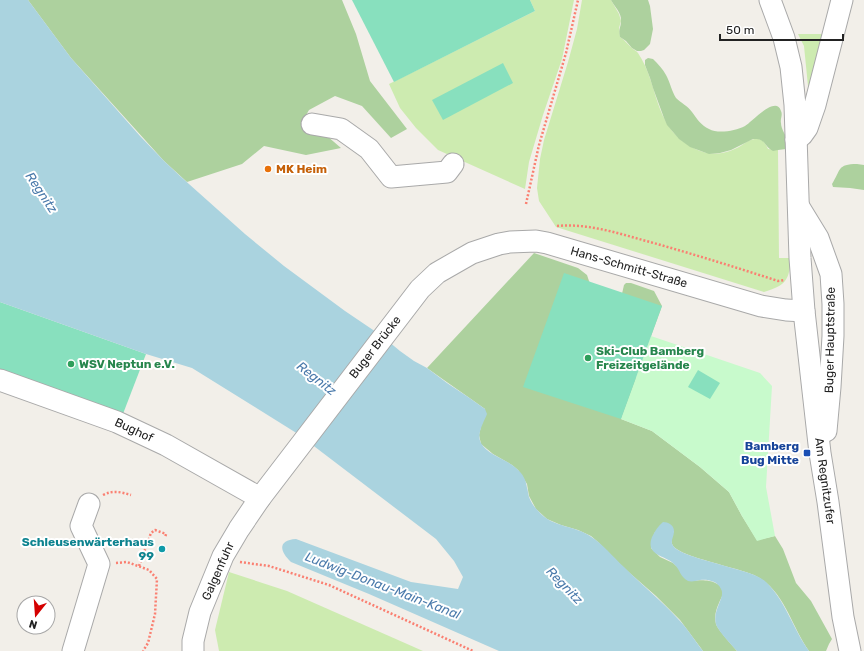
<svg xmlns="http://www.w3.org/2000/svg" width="864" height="651" viewBox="0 0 864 651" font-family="Rubik,sans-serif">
	<rect width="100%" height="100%" fill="#f2efe9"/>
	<g fill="#cdebb0">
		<path d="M530,0H574L562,59L543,115L529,162L525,189L438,150L416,128L400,108L389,84L535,11Z"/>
		<path d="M582,0H611L619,14L621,21L619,28L620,37C625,40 627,44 631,47C633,50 636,50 638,53C659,84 653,125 690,146C700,152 710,155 722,153C728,152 733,150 739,147C750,140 761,132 768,149L778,150L779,258H791C789,281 786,285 764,292L556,227L539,201L537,188L540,159L544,140L568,62L577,29Z"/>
		<path d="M798,34H831L810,106L804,46Z"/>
		<path d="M229,572L287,591L423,651H219L215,630Z"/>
	</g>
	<g fill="#add19e">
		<path d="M28,0H342L356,34L370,81L407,129L391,138L362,106L335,96L309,110L305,117L341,148L306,155L264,146L242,164L187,182L164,161L71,58Z"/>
		<path d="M611,0H648L650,6L653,29L650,44L644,50L641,51H637L632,48L626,41L620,37C618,28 621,28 621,21C622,13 614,6 611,0Z"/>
		<path d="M648,58L653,59C658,64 663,69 666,75C670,82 672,92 676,98C681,103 688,106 692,112C697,119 701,125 709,129C718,134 735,131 745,126C751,123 776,94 781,111C783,115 780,119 781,123C781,129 786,135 787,140C787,143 787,147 786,149L778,150L773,151C764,147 766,138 753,139L731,150L720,153L709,154L690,147L679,139L667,125L664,118L653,88L650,78L645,65V60Z"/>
		<path d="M857,164L864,165V190L850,188L833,187L832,184C841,170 837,164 857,164Z"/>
		<path d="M534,253L578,268L587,275L589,281L636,379L621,419L652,431L700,467L729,492L742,516L757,540L775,536L783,549L796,583L811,601L832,639L829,644L826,651H809C791,626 784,589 754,575C739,568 681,557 673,546C670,541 672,535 674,531L655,532L651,542V548L660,557L673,563L693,581C703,579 723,580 723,594C722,597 720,600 719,603C716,609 714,617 716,624C718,630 732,645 737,651H703L680,620L656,596L624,568L598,542L591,536L578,530L561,525L547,519L536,509L529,496L527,484L518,470L512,465L493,454L481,444L479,435L485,409C466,395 446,382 427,368Z"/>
		<path d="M626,283H631L654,291L662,306L651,336L621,298L624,285Z"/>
	</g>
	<path fill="#c8facc" d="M651,336L760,373L772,386L766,487L775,536L757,541L742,516L729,492L700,467L652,431L621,419Z"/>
	<g fill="#88e0be">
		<path d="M352,0H530L535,11L394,82Z"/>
		<path d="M503,63L513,83L443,120L432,100Z"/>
		<path d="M564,273L662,306L621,419L523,387Z"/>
		<path d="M0,302L146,354L121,419L0,374Z"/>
		<path d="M698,370L720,383L710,399L688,387Z"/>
	</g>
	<g fill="#aad3df">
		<path d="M0,0H28L71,58L140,136L164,161L180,176L245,234L284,266L345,311L382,336L400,351L414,361L427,368L447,383L468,397L485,409L487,414C484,422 476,434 481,443C487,455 507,459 517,469C523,474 526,480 527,488C528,490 528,494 529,497C531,503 536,509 541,514C554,527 575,526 590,536C603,544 613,557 624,567C642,585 662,601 679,620C688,629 695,641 703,651H499L369,594L291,562C279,551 278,540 296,539L411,582L458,589L463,577L454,561L436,539L298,434L192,368L146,354L0,302Z"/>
		<path d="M663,522C668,522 674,525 674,531C674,539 667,543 678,550C686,555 695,557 704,560C716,563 727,567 739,570C749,573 760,576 767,583C786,602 793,629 809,651H737C732,645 718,631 716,624C712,610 726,597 721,589C718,581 707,579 700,580C695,581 692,582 688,581C680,577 680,569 674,564C665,555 645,556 652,537C655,531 658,526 663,522Z"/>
	</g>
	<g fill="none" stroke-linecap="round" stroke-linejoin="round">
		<g stroke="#a9a9a9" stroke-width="23">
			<g id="minor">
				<path d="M770,0L784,38L791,67L795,105L800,258L804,311L820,453L828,502L843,617L850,651"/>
				<path d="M312,124L341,129L369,149L391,177L447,172L453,164"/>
				<path d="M796,140L802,135L807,128L815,105L842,0"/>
				<path d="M799,207L818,238L831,274L833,304V336L830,387L826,431"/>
				<path d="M0,380L117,422L166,445L260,498"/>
				<path d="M73,651L99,564L81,526L89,504"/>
				<path d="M193,651V641L200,612L223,556L239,529L260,498L420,289L437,273L472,253L499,244L510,242L536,241L547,243L761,306L786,310L804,311"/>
			</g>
		</g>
		<g stroke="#fa8072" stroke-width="2.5" stroke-dasharray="2 2" stroke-linecap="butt">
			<path d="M526,204L539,145L566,53L578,0"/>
			<path d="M557,226C589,223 620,234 650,242C693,254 735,267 778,281L785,280"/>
			<path d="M103,495C113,490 121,492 131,495"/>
			<path d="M240,562L269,566L329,585L473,651"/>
			<path d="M116,563L127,562L149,570L157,579L155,614L148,643L143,651"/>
			<path d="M139,566L151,533L155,530L166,534L165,538"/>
		</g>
		<use href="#minor" stroke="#fff" stroke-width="21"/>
	</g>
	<circle fill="#e8710a" stroke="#fff" stroke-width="1.5" cx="268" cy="169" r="4"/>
	<g fill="#2e9e5b" stroke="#fff" stroke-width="1.5">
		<circle cx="588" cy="358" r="4"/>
		<circle cx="71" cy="364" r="4"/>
	</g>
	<rect fill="#1a4fb4" stroke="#fff" stroke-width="1.5" x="803" y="449" width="8" height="8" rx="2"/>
	<circle fill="#0f9aa8" stroke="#fff" stroke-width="1.5" cx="162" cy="549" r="4"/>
	<g text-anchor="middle" stroke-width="4" stroke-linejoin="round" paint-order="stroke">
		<g font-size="12" font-weight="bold" fill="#c56008" stroke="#fff" text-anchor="start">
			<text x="276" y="173">MK Heim</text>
		</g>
		<g font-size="12" fill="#222" stroke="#fff">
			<text transform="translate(629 267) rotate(16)" y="4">Hans-Schmitt-Straße</text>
			<text transform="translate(830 340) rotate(-89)" y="4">Buger Hauptstraße</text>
			<text transform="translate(375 347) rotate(-52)" y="4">Buger Brücke</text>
			<text transform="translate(134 430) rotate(25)" y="4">Bughof</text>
			<text transform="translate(825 481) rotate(82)" y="4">Am Regnitzufer</text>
			<text transform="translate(218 571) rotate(-66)" y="4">Galgenfuhr</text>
		</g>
		<g font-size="12" font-weight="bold" fill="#27864d" stroke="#fff" text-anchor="start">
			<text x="596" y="355">Ski-Club Bamberg<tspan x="596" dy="14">Freizeitgelände</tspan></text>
			<text x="79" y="368">WSV Neptun e.V.</text>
		</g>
		<g font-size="12" font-weight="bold" fill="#164399" stroke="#fff" text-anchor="end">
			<text x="799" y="450">Bamberg<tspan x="799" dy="14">Bug Mitte</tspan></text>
		</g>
		<g font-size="12" font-weight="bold" fill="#0d838f" stroke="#fff" text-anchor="end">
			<text x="154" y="546">Schleusenwärterhaus<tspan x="154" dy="14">99</tspan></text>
		</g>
		<g font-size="13" font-style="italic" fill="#4a7aab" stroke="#fff">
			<text transform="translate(42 192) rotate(56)" y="5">Regnitz</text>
			<text transform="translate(317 378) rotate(38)" y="5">Regnitz</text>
			<text transform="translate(383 585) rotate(21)" y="5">Ludwig-Donau-Main-Kanal</text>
			<text transform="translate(565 585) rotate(46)" y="5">Regnitz</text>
		</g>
	</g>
	<g transform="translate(36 615) rotate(197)"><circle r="19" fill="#ffffff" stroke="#a7a7a7"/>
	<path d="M0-3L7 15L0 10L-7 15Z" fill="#d40000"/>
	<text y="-6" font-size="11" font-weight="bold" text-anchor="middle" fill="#222222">N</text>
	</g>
	<path d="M720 34v6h123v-6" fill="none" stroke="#222222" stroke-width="2"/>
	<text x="726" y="34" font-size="12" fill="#222222" stroke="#ffffff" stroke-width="3" paint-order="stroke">50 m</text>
</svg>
